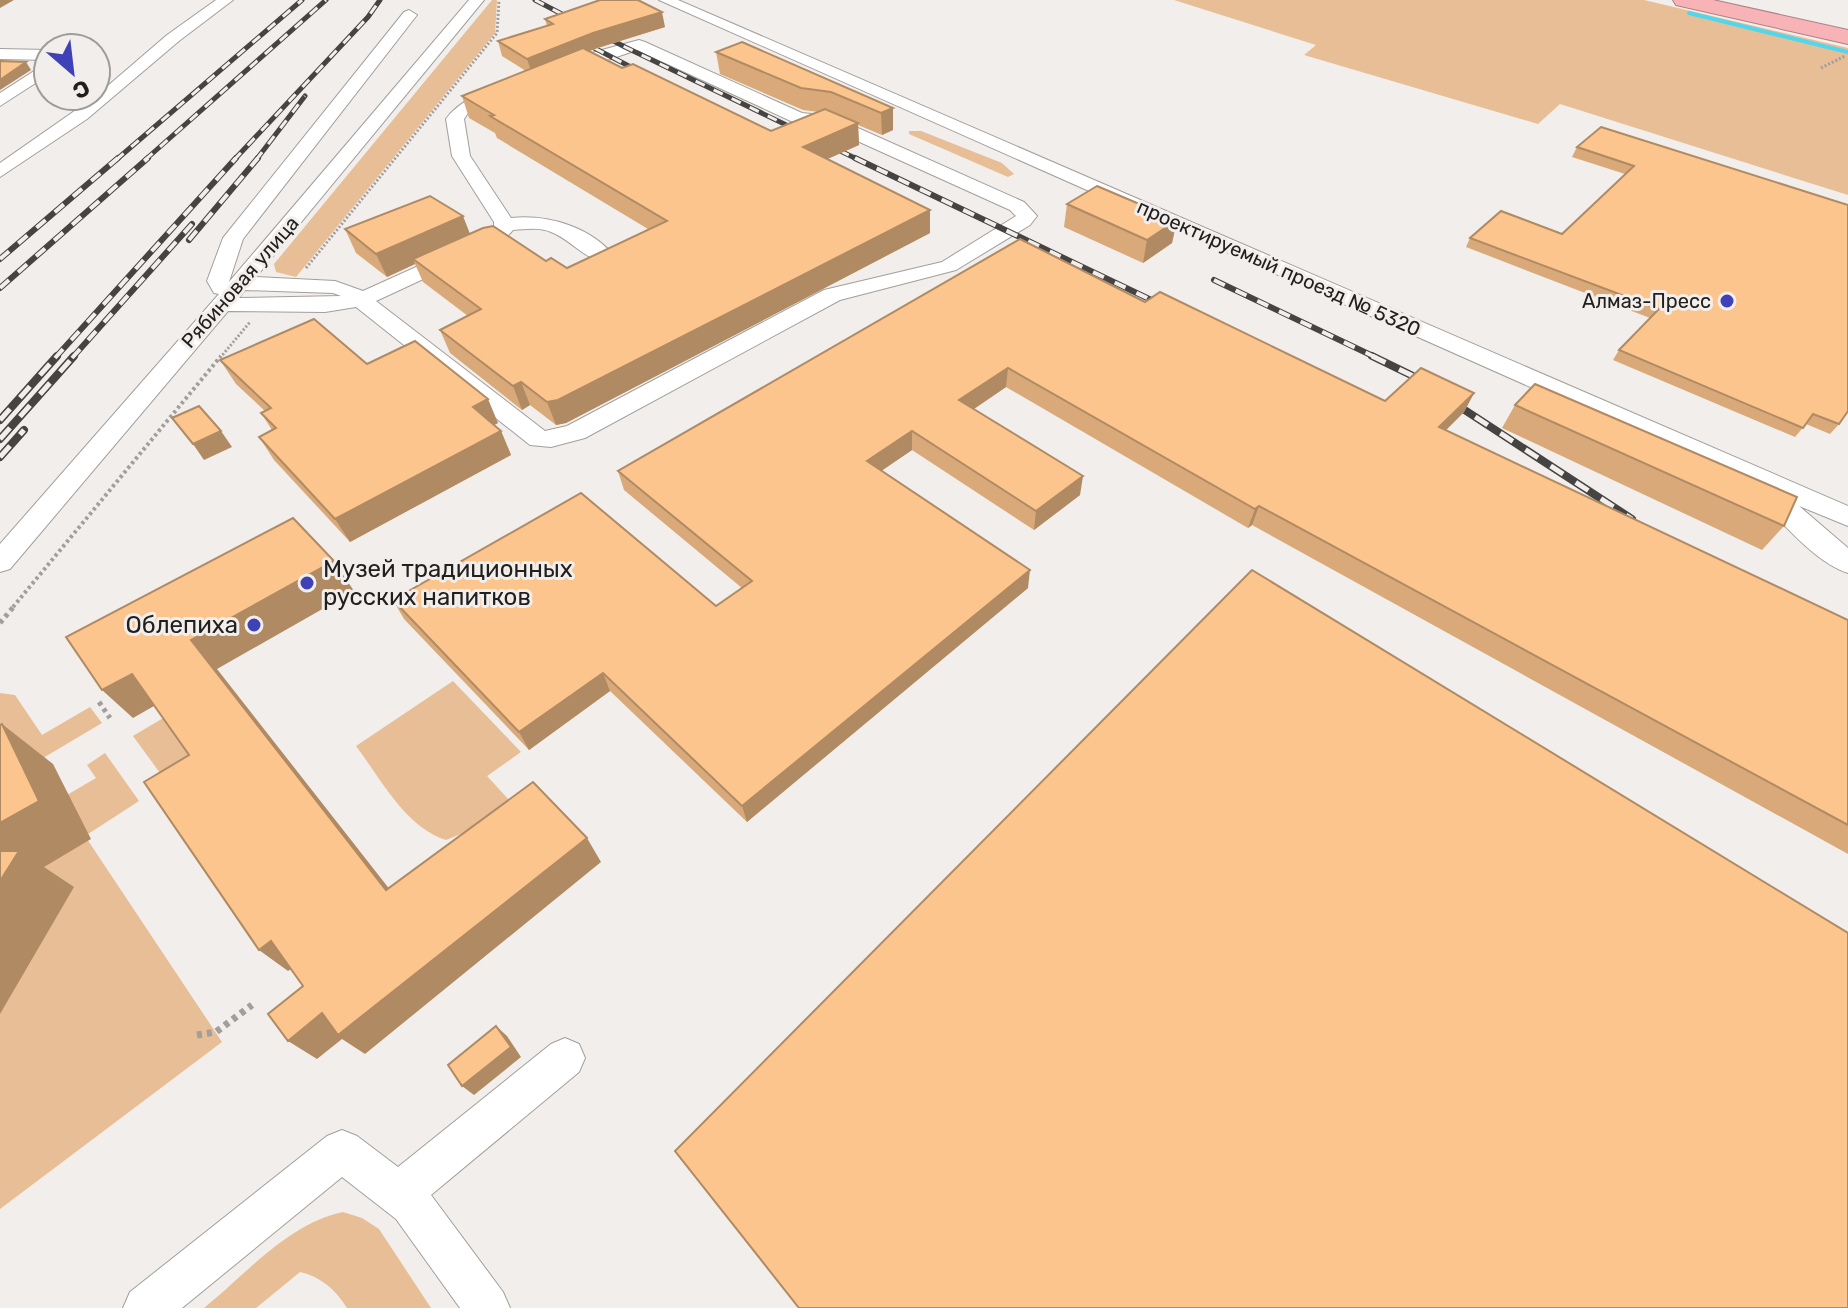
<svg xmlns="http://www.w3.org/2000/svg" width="1848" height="1308" viewBox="0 0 1848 1308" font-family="Rubik,sans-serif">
	<rect width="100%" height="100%" fill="#f2eeeb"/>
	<g fill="#e7be95">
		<path d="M492,0H497L495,33L296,277L276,272L274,264Z"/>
		<path d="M1174,0H1644L1848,48V195L1560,104L1538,124L1304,55L1316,45Z"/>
		<path d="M909,131H921L1002,163L1014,174L1008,177L909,134Z"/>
		<path d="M453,681L521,752L487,776L511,802L468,831L446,840C405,827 381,779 356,746Z"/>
		<path d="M0,693L15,695L42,735L90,707L102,723L43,758L67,795L96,778L87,765L105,753L139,801L85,836L222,1042L0,1209Z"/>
		<path d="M170,714L206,766L171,788L133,736Z"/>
		<path d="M343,1212L362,1218L379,1229L431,1308H347C336,1290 320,1276 300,1272L256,1308H204C246,1274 289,1223 343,1212Z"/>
	</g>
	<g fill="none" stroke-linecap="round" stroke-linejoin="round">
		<path stroke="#4fd7ee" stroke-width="4" d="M1689,13L1848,52"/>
		<g stroke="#a29f9c" stroke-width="2">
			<g id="minor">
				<path d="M216,0H233L179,41L87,119L0,177V163L96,96L167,35Z"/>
				<path d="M469,0H484L256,277L335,281L363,291L487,235L494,228V222L452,156L446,119C457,103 489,85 510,89L512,93L510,97L468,113L464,119L470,156L511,218C548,214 591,227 615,257L612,261C591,267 571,239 551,232C540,227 526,229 513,230L501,243L376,301L545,431L567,426L824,290L942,262L1016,216L1010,210L822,125L793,122L637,50L560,76L554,74V68L598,51L639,40L645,42L802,113L831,116L1024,202L1037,216L1030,225L956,270L840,300L585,438L551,447L530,445L356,307L325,312L228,311L10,569L0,572V544L219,294L214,293L207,281L223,238L404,12L409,10L417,15L243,239L229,282ZM245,290L333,293L341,296L239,298Z"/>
				<path d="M659,0H678L1848,506V526L1799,506L1848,548V573C1815,563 1778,518 1754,493L1751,485Z"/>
				<path d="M0,49L48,50V60L0,59Z"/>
				<path d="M48,62V75L0,106V93Z"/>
				<path d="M565,1038L579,1044L585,1058L579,1072L431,1195L503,1292L510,1308H460L396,1219L342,1177L182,1308H123L130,1292L327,1136L342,1130L357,1136L398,1167L551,1044Z"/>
			</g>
		</g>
		<g stroke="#ad8082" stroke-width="2">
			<path id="highway" d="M1673,0H1713L1848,30V44L1676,5Z"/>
		</g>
		<g stroke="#a19e9c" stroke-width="3" stroke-dasharray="2 2" stroke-linecap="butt">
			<path d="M1821,68L1845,56"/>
			<path d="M306,268L497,33L499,0"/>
			<path d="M220,358L250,322"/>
		</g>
		<path stroke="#a19e9c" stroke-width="4" stroke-dasharray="3 3" stroke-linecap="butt" d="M13,607L221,356"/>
		<g stroke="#a19e9c" stroke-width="5" stroke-dasharray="4 4" stroke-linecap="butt">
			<path d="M0,623L15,605"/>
			<path d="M99,702L110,718"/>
		</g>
		<path stroke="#a19e9c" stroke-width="7" stroke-dasharray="5 5" stroke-linecap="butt" d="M197,1035L216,1032L252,1005"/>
		<use href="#minor" fill="#fff" fill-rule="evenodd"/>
		<use href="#highway" fill="#f8b3b7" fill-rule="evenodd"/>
		<g stroke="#464443" stroke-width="5">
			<g id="rail-far2">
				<path d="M535,0L625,47L859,160"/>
				<path d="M577,39L648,76"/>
				<path d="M116,160L302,0"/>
				<path d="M145,160L326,0"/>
				<path d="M234,160L368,17L380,0"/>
				<path d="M256,160L305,96"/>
			</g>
		</g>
		<g stroke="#464443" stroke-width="6">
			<g id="rail-far1">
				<path d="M855,158L1168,308"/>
				<path d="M189,240L258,158"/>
				<path d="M0,259L118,158"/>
				<path d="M1214,280L1377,358"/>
				<path d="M0,288L148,158"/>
				<path d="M55,358L236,158"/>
				<path d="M72,358L192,224"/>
			</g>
		</g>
		<g stroke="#464443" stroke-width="8">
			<g id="rail">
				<path d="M1372,356L1411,375L1632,519"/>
				<path d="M0,420L57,356"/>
				<path d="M0,439L74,356"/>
				<path d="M0,457L24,430"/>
			</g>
		</g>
		<use href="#rail-far2" stroke="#f2eeeb" stroke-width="3" stroke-dasharray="10" stroke-linecap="butt"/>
		<use href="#rail-far1" stroke="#f2eeeb" stroke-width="4" stroke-dasharray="12" stroke-linecap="butt"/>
		<use href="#rail" stroke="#f2eeeb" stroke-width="5" stroke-dasharray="15" stroke-linecap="butt"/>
	</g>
	<g fill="#d9a979">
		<path d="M545,19L665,27L589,51L622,68L771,131L818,112L803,110L720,74L716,52L893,108V130L882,135L858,125L859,145L827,159L930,210V233L566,423L556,425L530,405L522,410L450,353L440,330L468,316L423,282L415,264L387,277L356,253L345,229L470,234L567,268L648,229L497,138L495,133L469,118L462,96L526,71L502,56L498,41L547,26Z"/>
		<path d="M1577,147L1848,205L1839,424L1830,434L1806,424L1795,437L1613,360L1619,350L1650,318L1466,247L1470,238L1562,234L1625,174L1572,157Z"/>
		<path d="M1067,204L1177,220L1172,243L1143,263L1064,227Z"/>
		<path d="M1145,302L1385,401L1474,393L1464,412L1446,430L1848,620V854L1252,525L1248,528L1006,387L974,409L1080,495L1034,530L912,450L881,471L1028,588L747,822L610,691L529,750L404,619L393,600L716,606L742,588L624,490L618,471Z"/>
		<path d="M220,360L367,364L498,423L494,425L501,431L511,455L350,542L274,460L259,437L272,430L261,413L265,411L236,384Z"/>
		<path d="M1515,405L1784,526L1762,550L1502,428Z"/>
	</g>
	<g fill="#b08a63">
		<path d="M0,0H14L0,8Z"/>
		<path d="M662,12L665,27L597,48L532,74L527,59L593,33Z"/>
		<path d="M26,62L31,70L0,90V80Z"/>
		<path d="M893,108V130L882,135L881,113Z"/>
		<path d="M858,123L859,145L805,169L803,147Z"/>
		<path d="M930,210V233L566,423L556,425L547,402Z"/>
		<path d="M463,216L472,239L413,259L415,264L387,277L376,254Z"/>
		<path d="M1177,220L1172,243L1143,263L1147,240Z"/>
		<path d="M1008,368L1006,387L959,419V400Z"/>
		<path d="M521,382L530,405L522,410L513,386Z"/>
		<path d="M1474,393L1464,412L1430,446L1439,427Z"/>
		<path d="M488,399L498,423L484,430L473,407Z"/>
		<path d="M221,431L232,447L204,460L193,444Z"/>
		<path d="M501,431L511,455L350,542L335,519Z"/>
		<path d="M912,431V450L868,480L867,461Z"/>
		<path d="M1083,476L1080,495L1034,530L1036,511Z"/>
		<path d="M1259,506L1252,525L1248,528L1255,509Z"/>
		<path d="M334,561L354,591L217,669L409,914L386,890L191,640Z"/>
		<path d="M1030,570L1028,588L747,822L742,806Z"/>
		<path d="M603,673L610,691L529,750L519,732Z"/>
		<path d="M132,674L161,702L133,718L102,690Z"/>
		<path d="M2,724L53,764L91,839L44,867L74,887L0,1014V823Z"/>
		<path d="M587,838L601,862L365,1054L342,1039L317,1059L288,1041L322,1013Z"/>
		<path d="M271,941L300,963L288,971L259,950Z"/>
		<path d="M496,1026L507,1036L521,1057L474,1095L462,1086Z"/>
	</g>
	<g fill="#fcc58d" stroke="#b08a63" stroke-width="2">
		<path d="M600,0H638L662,12L593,33L527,59L498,41L553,24L545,19Z"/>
		<path d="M742,42L893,108L881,113L831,92L801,88L716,52Z"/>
		<path d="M583,48L622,68L633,64L771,131L825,109L858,123L803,147L930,210L558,400L547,402L521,382L513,386L440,330L481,309L413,259L483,228L493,226L546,261L551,258L567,268L667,221L490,116L494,115L462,96Z"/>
		<path d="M0,61L26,62L0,80Z"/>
		<path d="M1601,127L1848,205V411L1839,424L1813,414L1803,428L1619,350L1659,309L1470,238L1501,211L1562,234L1634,166L1577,147Z"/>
		<path d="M1097,186L1177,220L1147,240L1067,204Z"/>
		<path d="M430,196L463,216L376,254L345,229Z"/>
		<path d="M1020,239L1145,302L1160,292L1385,401L1421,368L1474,393L1439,427L1848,620V825L1259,506L1255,509L1008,368L959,400L1083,476L1036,511L912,431L867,461L1030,570L742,806L603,673L519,732L393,600L581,493L716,606L752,581L618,471Z"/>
		<path d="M314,319L367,364L415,341L488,399L473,407L501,431L335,519L259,437L276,428L261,413L271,408L220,360Z"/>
		<path d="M1535,384L1797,497L1784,526L1515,405Z"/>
		<path d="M199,406L221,431L193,444L172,418Z"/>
		<path d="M293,518L334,561L191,640L386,890L533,782L587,838L338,1035L322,1013L288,1041L268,1014L303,986L271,941L259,950L144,782L189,755L132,674L102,690L66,637Z"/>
		<path d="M1252,570L1848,933V1308H799L675,1151Z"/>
		<path d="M2,724L39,801L0,823V725Z"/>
		<path d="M0,851H19L0,881Z"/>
		<path d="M496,1026L511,1047L462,1086L448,1065Z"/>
	</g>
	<g fill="#3e42b6" stroke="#f2eeeb" stroke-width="3">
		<circle cx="1727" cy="301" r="8"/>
		<circle cx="307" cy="583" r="8"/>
		<circle cx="254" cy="625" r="8"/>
	</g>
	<g text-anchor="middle" stroke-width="6" stroke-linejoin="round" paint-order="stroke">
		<g font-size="20" fill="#21201f" stroke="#f2eeeb">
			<text transform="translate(1279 268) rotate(24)" y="7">проектируемый проезд № 5320</text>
			<text transform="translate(240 282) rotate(-49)" y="7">Рябиновая улица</text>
		</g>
		<g font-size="20" fill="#21201f" stroke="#f2eeeb" text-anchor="end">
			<text x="1711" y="308">Алмаз-Пресс</text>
		</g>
		<g font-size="24" fill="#21201f" stroke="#f2eeeb" text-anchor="start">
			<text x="323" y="577">Музей традиционных<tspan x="323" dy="28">русских напитков</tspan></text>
			<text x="238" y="633" text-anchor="end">Облепиха</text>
		</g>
	</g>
	<g transform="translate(72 72) rotate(152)"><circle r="38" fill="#f2eeeb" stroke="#9e9c99" stroke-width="2"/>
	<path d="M0-6L14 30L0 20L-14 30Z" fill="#3e42b6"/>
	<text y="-12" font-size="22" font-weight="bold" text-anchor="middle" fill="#21201f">С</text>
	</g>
</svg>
